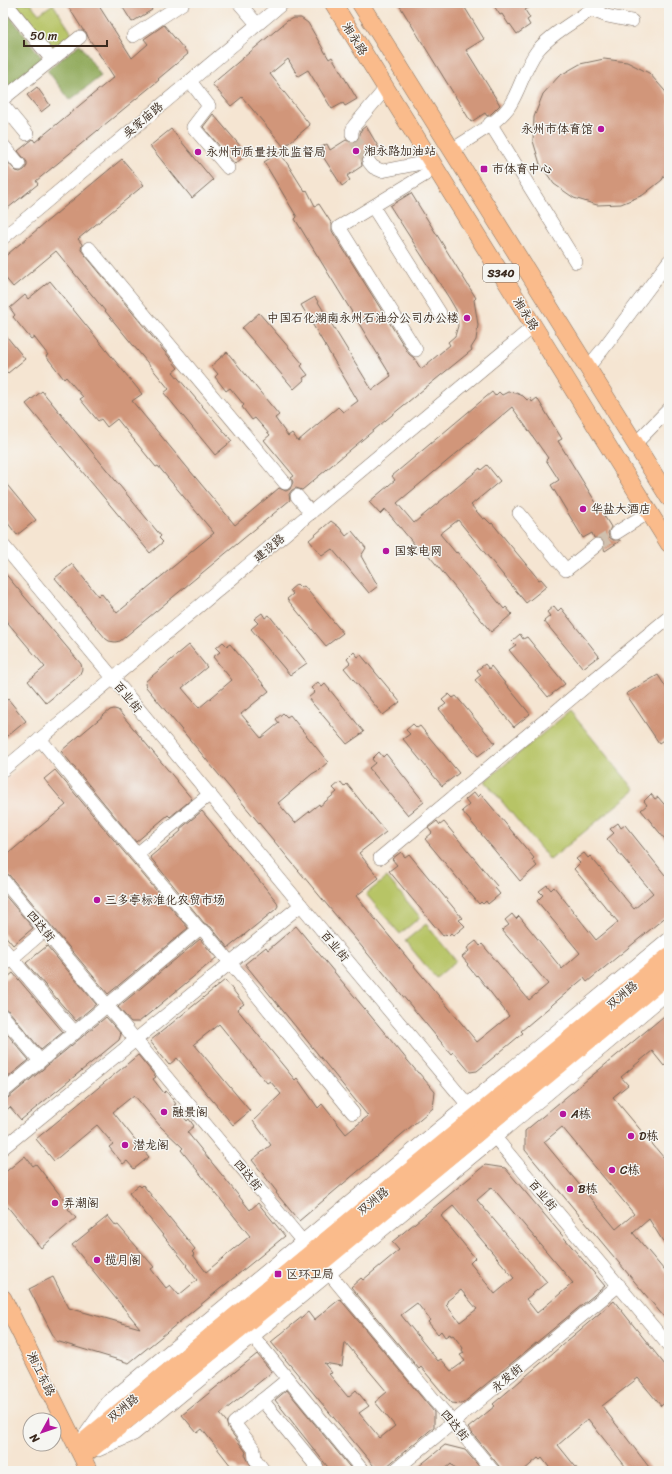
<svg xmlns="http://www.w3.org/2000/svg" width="672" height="1474" viewBox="0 0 672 1474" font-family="Sriracha,'LXGW WenKai TC',sans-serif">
	<rect width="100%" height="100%" fill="#f6f6f2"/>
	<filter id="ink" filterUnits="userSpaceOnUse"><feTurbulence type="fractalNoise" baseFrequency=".025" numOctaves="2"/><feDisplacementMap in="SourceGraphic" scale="8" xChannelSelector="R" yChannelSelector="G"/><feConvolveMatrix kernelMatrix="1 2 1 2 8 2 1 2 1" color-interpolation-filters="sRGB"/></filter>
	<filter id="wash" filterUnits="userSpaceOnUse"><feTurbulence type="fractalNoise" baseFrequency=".012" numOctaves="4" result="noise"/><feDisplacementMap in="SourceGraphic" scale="16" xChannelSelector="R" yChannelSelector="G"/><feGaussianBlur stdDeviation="0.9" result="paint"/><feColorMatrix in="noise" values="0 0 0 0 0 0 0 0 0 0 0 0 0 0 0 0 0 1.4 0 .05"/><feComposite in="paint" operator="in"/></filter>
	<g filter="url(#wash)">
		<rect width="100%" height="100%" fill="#f5e5d2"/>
		<path fill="#f3d4bf" d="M42,750L191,931L110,998L3,869V782Z"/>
		<g fill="#b7c466" stroke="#797742">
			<path d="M13,3H30L39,14L53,4L73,35L52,52Z"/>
			<path d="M570,711L635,790L550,860L485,781Z"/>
			<path d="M387,877L420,917L400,934L366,894Z"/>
			<path d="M426,924L456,961L436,978L405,941Z"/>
		</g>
		<g fill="#91aa5b" stroke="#666a3c">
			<path d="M3,7L42,58V63L3,93Z"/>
			<path d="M80,44L101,76L70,100L47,70Z"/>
		</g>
		<g id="blocks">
			<g fill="#d1967a" fill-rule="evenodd">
				<path d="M66,3H97L132,58L148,44L144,39L164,25L188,54L158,79L159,80L36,181L38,184L3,212V157L16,171L20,172L24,170L27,166V162L18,151L33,139L35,142L114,77L88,37L86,32L83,30Z"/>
				<path d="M120,3H148L152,10L132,22Z"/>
				<path d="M398,3H462L484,39L466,50L500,105L491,114L487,116L485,113L471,122Z"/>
				<path d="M492,3H536L525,10L530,18L527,20L530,25L517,34L510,24L509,25L502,14L500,15Z"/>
				<path d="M293,18H301L308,23L329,59L332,57L357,99L345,106L343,103L332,109L308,70L298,76L288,59L270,74L310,125L284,147L242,97L231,106L212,84L287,21Z"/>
				<path d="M604,59L627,62L649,73L665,91L669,98V167L662,180L643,195L621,204L597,205L574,198L554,184L540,164L533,141L534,117L543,94L559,76L580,64Z"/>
				<path d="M37,87L50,105L41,112L27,95Z"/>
				<path d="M213,114L247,154L235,164L203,127Z"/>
				<path d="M366,126L382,153L376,157L372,155L368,154L364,156L361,159L362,166L347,176L350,180L342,186L318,149L327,144L330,150L346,140L352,143L356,142L359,139L361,130Z"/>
				<path d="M171,129L213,180L192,198L150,146Z"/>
				<path d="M280,152L305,192L307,190L315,206L319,204L332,224V231L409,354L414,358L421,369L450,345L448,342L455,336L458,326L456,310L449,298L390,206L411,193L476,298L474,300L478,325L476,340L471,348L472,350L398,410L302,490L296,488L292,490L289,494L290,500L120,641L115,642L109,641L106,639L55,578L72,564L98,596L101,593L117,613L214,533L158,466L156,467L117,419L107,427L101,419L98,421L80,399L83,397L66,377L64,379L46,356L48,355L34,337L31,339L13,317L15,315L10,308L25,295L28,299L50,281L142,394L132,401L235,525L279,488L286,491L290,489L293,482L291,478L294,476L264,440L270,435L255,418L252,420L242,407L244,405L230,388L226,391L215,377L218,374L211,366L227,352L279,415L275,418L288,436L292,433L298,441L338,407L343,412L358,401L301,305L315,297L372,390L391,376L295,219L297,217L264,162Z"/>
				<path d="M122,159L144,185L78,239L82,244L81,250L178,368L173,372L232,441L215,455L164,393L169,389L56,251L13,287L3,275V258Z"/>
				<path d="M259,313L303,364L301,366L308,375L303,378L304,380L294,389L242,328Z"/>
				<path d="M3,332L25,359L8,373L3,368Z"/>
				<path d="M42,391L161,536L159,538L163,542L150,553L26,404Z"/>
				<path d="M492,392L495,396L499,392L502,395L508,392L516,393L523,396L527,400L530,398L532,402L537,398L562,439L558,441L611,527L608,533L609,537L613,540H620V541L605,551L604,549L605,543L600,538H594L592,533L583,538L551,485L559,480L546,460L548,458L512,407L397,503L414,523L480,468L481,470L487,465L500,481L471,505L483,519L485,518L491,524L492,523L539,580L541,579L547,586L526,603L458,520L440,534L456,553L457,552L504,609L506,607L512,614L491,632L422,547L419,550L385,509L380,514L369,502L395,480L392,476Z"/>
				<path d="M3,480L36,520L17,535L3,517Z"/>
				<path d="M331,521L339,527L346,536L352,531L366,548L361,556L378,586L369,593L332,549L322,556L309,540Z"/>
				<path d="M3,571L81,664L82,669L79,676L46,703L28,681L45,667L3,617Z"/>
				<path d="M297,584L301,588L304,586L343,633L326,646L287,599L293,594L290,590Z"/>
				<path d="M554,606L558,611L561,608L599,656L583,668L544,621L550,616L547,612Z"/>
				<path d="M262,613L265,618L269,615L307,663L290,675L251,629L258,623L254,619Z"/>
				<path d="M520,634L523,639L527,637L565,684L548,697L509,650L516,645L512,641Z"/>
				<path d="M223,642L227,646L230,644L269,691L241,714L261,738L279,723L276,719L283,713L287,717L290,715L328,762L319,770L312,774L278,803L295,823L319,804L320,806L337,792L333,788L340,782L344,787L347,784L363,804L386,832L359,853L379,878L356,896L477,1042L509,1016L477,975L476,976L467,965L468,964L462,957L469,951L467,948L476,941L480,946L482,944L529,1000L548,984L502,930L509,925L505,920L512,914L516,919L519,916L562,969L580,953L537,901L543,895L539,891L547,885L551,890L554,887L596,940L618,922L574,869L580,863L576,859L584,853L588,858L590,856L634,909L653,893L607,839L614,833L610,829L618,823L621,828L625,825L669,880V914L587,982L584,978L521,1031L523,1033L477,1071L470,1072L453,1052L451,1054L146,687L145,684L146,681L189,645L207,667L182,688L199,708L232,680L213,657L220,652L216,648Z"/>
				<path d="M354,652L358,657L361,655L400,702L383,715L344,668L350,663L347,659Z"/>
				<path d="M485,664L489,669L491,666L530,714L514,727L475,680L481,675L477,670Z"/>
				<path d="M658,675L669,692V736L659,743L626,694Z"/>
				<path d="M318,682L322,687L325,684L364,732L347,744L308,698L315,692L311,688Z"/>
				<path d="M449,694L453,698L456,696L495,743L478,756L439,709L446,704L442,700Z"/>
				<path d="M8,699L26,721L3,740V703Z"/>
				<path d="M114,709L118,710L192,799L170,817L168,815L136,842L61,751L110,710Z"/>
				<path d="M413,724L417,728L420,726L459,773L442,786L403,739L410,734L406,730Z"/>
				<path d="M379,752L383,757L386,754L424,802L408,815L369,768L375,763L372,759Z"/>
				<path d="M55,770L188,928L108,994L9,875L3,872V858L66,805L44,779Z"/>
				<path d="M474,792L478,797L481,794L534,858L532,860L537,866L520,881L462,811L469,805L465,800Z"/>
				<path d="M651,794L655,799L658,797L669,810V844L641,810L647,805L644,801Z"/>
				<path d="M202,811L277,902L278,906L276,909L228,948L211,927L204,923L150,857L181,831L180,829Z"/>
				<path d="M437,821L440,825L444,822L497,886L495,888L500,894L488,904L486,901L483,904L481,902L479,904L425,839L432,833L428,828Z"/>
				<path d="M401,852L405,857L409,854L462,918L459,920L465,926L453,936L451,933L448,936L446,934L443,936L389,871L397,865L392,859Z"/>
				<path d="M3,893L33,928L13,945L3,933Z"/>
				<path d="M296,926L418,1073H419L435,1092L433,1108L299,1221L276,1193L277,1192L252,1160L271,1145L253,1121L281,1094L270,1081L267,1083L219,1024L194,1044L250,1111L233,1125L177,1058L169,1065L150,1041L225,980L244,1004L237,1009L295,1080L297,1078L318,1108L322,1104L346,1134L368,1116L245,964L266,947L268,950Z"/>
				<path d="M200,939L216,958L139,1022H131L118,1007Z"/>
				<path d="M47,946L96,1004L76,1021L26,963Z"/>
				<path d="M13,973L63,1032L41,1050L9,1011L3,1008V981Z"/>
				<path d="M669,1012V1061L664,1066L652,1051L621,1077L628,1085L613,1097L669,1164V1251L649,1219L633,1233L669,1276V1323L525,1150V1131ZM562,1127L634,1214L616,1229L544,1142Z"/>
				<path d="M106,1017L121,1034L119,1040L21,1120L10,1107L3,1113V1100L8,1098Z"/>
				<path d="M3,1029L29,1060L7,1078L3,1073Z"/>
				<path d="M138,1055L156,1077L153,1079L164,1093L166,1091L176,1104L174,1105L187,1121L189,1119L194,1126L187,1132L226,1180L250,1210L258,1203L285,1236L129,1363L56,1341L29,1289L53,1277L69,1308L140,1328L72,1245L108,1216L116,1226L118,1225L154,1267L151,1269L166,1288L170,1285L179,1295L197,1280L186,1266L187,1265L129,1193L139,1185L141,1187L143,1185L195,1249L192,1252L194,1254L193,1255L206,1272L250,1236L181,1150L183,1148L160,1126L134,1095L113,1112L149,1157L134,1169L127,1161L123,1164L109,1147L113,1144L97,1125L54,1161L36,1139Z"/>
				<path d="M25,1156L33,1166L36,1164L57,1191L70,1207L68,1209L76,1218L41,1248L3,1201V1174Z"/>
				<path d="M485,1165L505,1168L605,1286L462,1404L451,1403L421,1367L419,1369L351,1287L361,1278L363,1280L399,1250L392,1242ZM492,1187L573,1283L537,1313L526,1299L547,1282L477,1200ZM453,1206L514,1278L495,1294L470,1263L475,1258L441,1216ZM461,1290L477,1309L460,1322L446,1305L448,1303L447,1301ZM417,1303L430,1320L428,1322L438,1334L441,1331L445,1337L450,1334L451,1336L453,1335L463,1348L462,1350L464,1353L460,1355L465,1361L451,1371L441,1359L438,1361L401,1315Z"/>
				<path d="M340,1299L434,1412V1427L381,1471H378L271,1342L308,1312L314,1320ZM345,1342L387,1392L375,1402L395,1426L380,1438L359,1413L369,1406L356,1390L348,1397L329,1374L332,1373L324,1363L342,1366Z"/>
				<path d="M614,1301L669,1370V1399L661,1406L638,1378L602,1406L652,1471H629L588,1419L558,1445L579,1471H552L542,1458L540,1460L538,1458L523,1471H501L499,1466L468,1428L495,1406L493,1404Z"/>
				<path d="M257,1354L272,1372L220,1414L226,1421L228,1428L246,1452L245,1455L254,1471H238L233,1465L231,1466L202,1429L197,1433L182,1415Z"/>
				<path d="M287,1390L353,1471H331L275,1400Z"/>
				<path d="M445,1445L465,1450L483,1471H457L451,1464L443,1471H413Z"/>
			</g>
		</g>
	</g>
	<g filter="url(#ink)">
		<use href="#blocks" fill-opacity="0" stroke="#7c6b5d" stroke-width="1"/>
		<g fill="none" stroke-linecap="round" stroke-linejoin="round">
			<g stroke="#d0c0ae" stroke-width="13" stroke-dasharray="13 6" stroke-linecap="butt">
				<path d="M352,135L369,162"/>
				<path d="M597,545L616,533"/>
			</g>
			<g stroke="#7c6b5d" stroke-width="14">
				<g id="minor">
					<path d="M6,3L52,60"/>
					<path d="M239,3L257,24"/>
					<path d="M591,10L607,16L632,21"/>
					<path d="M133,36L183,3"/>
					<path d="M190,81L209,106L193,127L228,168"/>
					<path d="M3,99L80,37"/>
					<path d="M3,105L27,134"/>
					<path d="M490,123L576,262"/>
					<path d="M352,135V131L354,126L386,88"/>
					<path d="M3,145L19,164"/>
					<path d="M452,150C469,138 495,125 508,108C520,91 524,68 537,51C554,31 580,19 600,3"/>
					<path d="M369,162L373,167L382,171L432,161"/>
					<path d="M373,207L440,313"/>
					<path d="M3,238L283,3"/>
					<path d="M89,248L285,483"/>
					<path d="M416,350L339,227L436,168"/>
					<path d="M588,367L603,349L669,261"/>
					<path d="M635,444L669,409"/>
					<path d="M297,496L311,513"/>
					<path d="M519,513L566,570L597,545"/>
					<path d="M616,533L649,512"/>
					<path d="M3,545L301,905L669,1346"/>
					<path d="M40,739L199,929L205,932L353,1113"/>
					<path d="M3,770L534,326"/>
					<path d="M137,854L210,794"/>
					<path d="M380,858L669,617"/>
					<path d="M3,880L493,1471"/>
					<path d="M3,948L75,1033"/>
					<path d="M3,966L45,930"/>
					<path d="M3,1016L40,1061"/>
					<path d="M3,1092L199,929"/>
					<path d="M3,1148L301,905"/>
					<path d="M248,1330L363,1471"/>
					<path d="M262,1400L317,1467L316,1471"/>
					<path d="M85,1435L108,1402L669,938"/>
					<path d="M98,1450L134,1434L479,1151L669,992"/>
					<path d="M264,1471L255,1459L254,1449L234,1423L288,1379"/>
					<path d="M394,1471L619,1285"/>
				</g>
			</g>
			<g stroke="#7c6b5d" stroke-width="18">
				<g id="major">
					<path d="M333,3L669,544"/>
					<path d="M360,3L669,498"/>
					<path d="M3,1298L89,1471"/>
					<path d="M77,1447L669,956"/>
					<path d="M88,1452L321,1263L669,974"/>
				</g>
			</g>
			<use href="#minor" stroke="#fff" stroke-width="13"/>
			<use href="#major" stroke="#fabb8b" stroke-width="17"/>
		</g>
	</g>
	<g fill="#b5179e" stroke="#f6f6f2" stroke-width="1.5">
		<circle cx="601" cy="129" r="4"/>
		<circle cx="356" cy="151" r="4"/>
		<circle cx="198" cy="152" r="4"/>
		<rect x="480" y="165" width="8" height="8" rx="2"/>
		<circle cx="467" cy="318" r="4"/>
		<circle cx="583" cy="509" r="4"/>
		<circle cx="386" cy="551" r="4"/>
		<circle cx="97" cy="900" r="4"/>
		<circle cx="164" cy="1112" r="4"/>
		<circle cx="563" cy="1114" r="4"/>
		<circle cx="631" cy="1136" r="4"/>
		<circle cx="125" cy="1145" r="4"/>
		<circle cx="612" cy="1170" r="4"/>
		<circle cx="570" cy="1189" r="4"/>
		<circle cx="55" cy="1203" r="4"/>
		<circle cx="97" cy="1260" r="4"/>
		<rect x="274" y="1270" width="8" height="8" rx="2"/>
	</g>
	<g text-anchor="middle" stroke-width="3" stroke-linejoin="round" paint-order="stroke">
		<rect fill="#f6f6f2" stroke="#73675e" stroke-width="1" x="483" y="264" width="36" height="18" rx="3"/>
		<g font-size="11" font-weight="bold" fill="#3b2a1e">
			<text x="501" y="277">S340</text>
		</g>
		<g font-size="12" fill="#3b2a1e" stroke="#f6f6f2">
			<text transform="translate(355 39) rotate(58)" y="4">湘永路</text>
			<text transform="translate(143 120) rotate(-40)" y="4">吴家庙路</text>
			<text transform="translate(526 314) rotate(58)" y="4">湘永路</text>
			<text transform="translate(269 548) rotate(-40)" y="4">建设路</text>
			<text transform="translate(128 697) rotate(50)" y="4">百业街</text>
			<text transform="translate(41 926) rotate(50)" y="4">四达街</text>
			<text transform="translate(335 946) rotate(50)" y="4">百业街</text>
			<text transform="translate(622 995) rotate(-40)" y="4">双洲路</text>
			<text transform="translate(248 1175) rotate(50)" y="4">四达街</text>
			<text transform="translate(543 1195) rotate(50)" y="4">百业街</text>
			<text transform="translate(373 1201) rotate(-39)" y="4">双洲路</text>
			<text transform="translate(41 1374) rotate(64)" y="4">湘江东路</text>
			<text transform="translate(507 1378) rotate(-40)" y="4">永发街</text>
			<text transform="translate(123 1408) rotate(-40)" y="4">双洲路</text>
			<text transform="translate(455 1425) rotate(50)" y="4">四达街</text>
		</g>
		<g font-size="12" fill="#3b2a1e" stroke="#f6f6f2" text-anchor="start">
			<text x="593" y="133" text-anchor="end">永州市体育馆</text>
			<text x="364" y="155">湘永路加油站</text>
			<text x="206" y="156">永州市质量技术监督局</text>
			<text x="492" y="173">市体育中心</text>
			<text x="459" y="322" text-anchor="end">中国石化湖南永州石油分公司办公楼</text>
			<text x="591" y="513">华盐大酒店</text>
			<text x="394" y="555">国家电网</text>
			<text x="105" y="904">三多亭标准化农贸市场</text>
			<text x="172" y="1116">融景阁</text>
			<text x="571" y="1118">A栋</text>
			<text x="639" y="1140">D栋</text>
			<text x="133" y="1149">潜龙阁</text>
			<text x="620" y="1174">C栋</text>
			<text x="578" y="1193">B栋</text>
			<text x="63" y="1207">弄潮阁</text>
			<text x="105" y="1264">揽月阁</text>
			<text x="286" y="1278">区环卫局</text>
		</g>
	</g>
	<rect width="672" height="1474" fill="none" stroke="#f6f6f2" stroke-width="16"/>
	<g transform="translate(42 1432) rotate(230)"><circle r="19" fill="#f6f6f2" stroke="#aba49d"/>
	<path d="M0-3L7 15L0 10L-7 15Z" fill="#b5179e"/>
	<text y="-6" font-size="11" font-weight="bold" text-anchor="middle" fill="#3b2a1e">N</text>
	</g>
	<path d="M24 40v6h83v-6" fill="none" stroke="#3b2a1e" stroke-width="2"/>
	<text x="30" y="40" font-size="12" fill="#3b2a1e" stroke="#f6f6f2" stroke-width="3" paint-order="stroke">50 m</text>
</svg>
